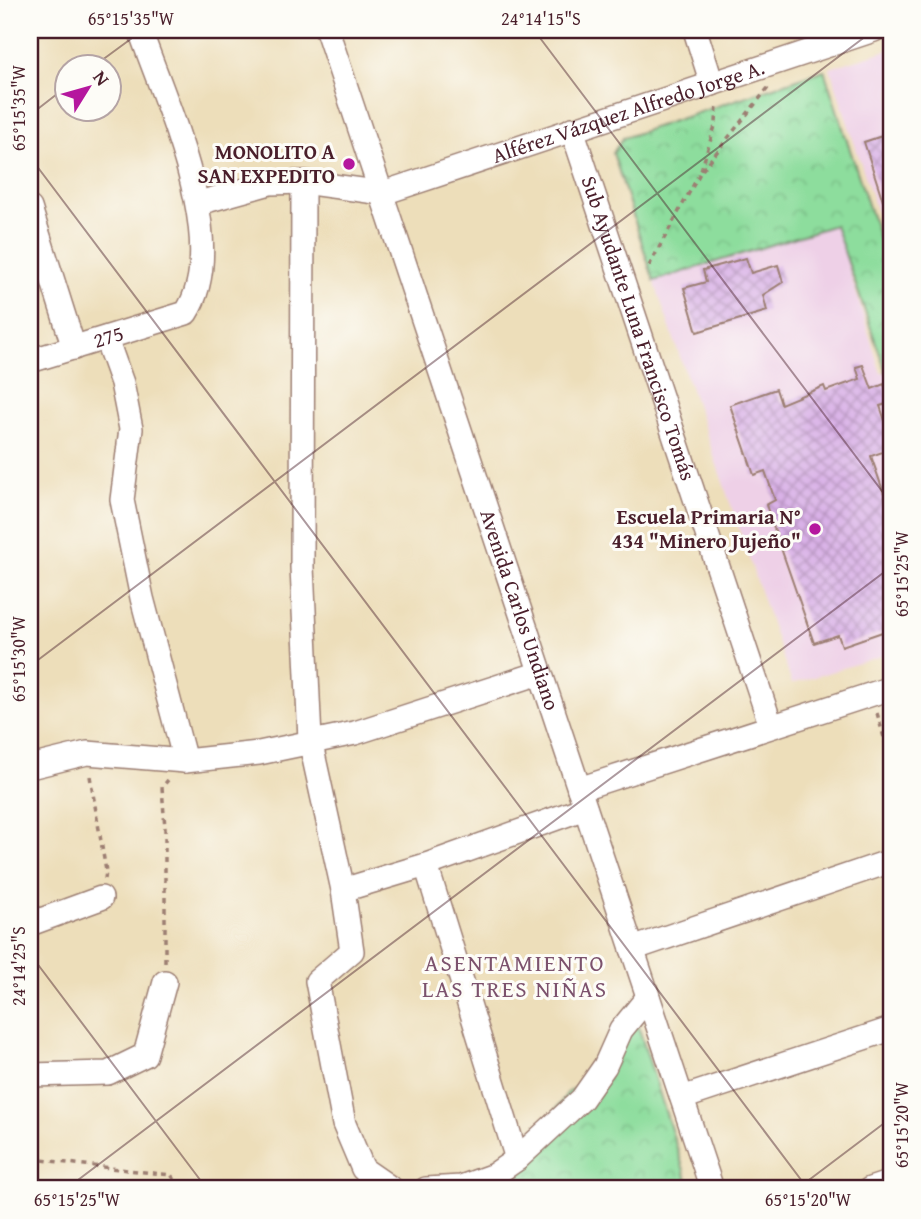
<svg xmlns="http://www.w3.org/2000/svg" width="921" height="1219" viewBox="0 0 921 1219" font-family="'Gentium Book Plus',serif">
	<defs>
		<pattern id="park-crowns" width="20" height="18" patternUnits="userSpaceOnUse" patternTransform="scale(1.75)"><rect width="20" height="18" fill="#8ddd9d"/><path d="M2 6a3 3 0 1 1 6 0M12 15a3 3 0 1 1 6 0" fill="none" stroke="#7bbd87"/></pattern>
		<pattern id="building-cross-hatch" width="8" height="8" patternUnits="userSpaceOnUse" patternTransform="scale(1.75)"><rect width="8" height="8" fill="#d9b1e7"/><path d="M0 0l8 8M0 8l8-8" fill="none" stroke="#b28fbb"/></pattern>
	</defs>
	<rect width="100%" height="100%" fill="#fdfcf7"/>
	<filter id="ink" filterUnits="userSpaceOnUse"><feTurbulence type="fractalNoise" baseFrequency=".0143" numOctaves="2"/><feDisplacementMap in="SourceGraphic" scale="14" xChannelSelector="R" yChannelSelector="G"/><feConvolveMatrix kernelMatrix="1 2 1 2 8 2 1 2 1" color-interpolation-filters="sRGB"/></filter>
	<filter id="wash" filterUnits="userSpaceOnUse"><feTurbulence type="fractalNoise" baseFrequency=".00686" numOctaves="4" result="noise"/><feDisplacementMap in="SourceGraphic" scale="28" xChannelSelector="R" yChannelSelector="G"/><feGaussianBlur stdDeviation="1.57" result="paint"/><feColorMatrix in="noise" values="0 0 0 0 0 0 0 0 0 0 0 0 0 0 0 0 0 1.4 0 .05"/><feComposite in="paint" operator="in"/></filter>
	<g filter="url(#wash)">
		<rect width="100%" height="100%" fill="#eddeba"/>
		<g fill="#eed0e7">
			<path d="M891,49V256L830,68Z"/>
			<path d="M835,224L881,373L891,371V653L792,684L654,281Z"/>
		</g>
		<g fill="url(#park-crowns)" stroke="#6c7e64" stroke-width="2">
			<path d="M824,70L891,275V370L886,372L835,225L654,281L613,153L623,138Z"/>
			<path d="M639,1012V1029L690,1189H465L522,1160L568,1092L608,1069Z"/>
		</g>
		<g id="blocks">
			<g fill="url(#building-cross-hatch)">
				<path d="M891,133V199L883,201L864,142Z"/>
				<path d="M746,258L751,273L778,265L783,282L763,295L767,311L697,332L684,288L706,282L703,270Z"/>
				<path d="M863,365L872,389L884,384L890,403L880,406L891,438V449L871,456L891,514V629L842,646L838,635L814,643L766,505L775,500L765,471L754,475L730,405L776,389L781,404L824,386L826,391L860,379L856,367Z"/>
			</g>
		</g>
	</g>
	<g filter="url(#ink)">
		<use href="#blocks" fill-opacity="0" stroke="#9c7e72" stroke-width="2"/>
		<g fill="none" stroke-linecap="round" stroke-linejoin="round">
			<g stroke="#9c7e72" stroke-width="26">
				<g id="minor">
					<path id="s1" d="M327,30L712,1189"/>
					<path d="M695,30L712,84"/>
					<path id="s2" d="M572,129L771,726"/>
					<path d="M303,182L302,567L310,740L343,890L352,951L317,981L344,1124L363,1169L392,1189"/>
					<path id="s3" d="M199,203L270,183L303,182L383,193L874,30"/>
					<path d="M30,208L74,348"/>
					<path d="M106,338L122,383L131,429L122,500L142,598L185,761"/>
					<path id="s4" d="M30,361L186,313C232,243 165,103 140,30"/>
					<path d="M30,767L87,753L185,761L259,753L355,733L540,673"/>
					<path d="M579,789L891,688"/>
					<path d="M426,865L517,1159"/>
					<path d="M343,890L426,865L585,808"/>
					<path d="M30,924L101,898"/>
					<path d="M632,949L891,861"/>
					<path d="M30,1075L108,1073L145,1055L165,982"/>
					<path d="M682,1098L891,1029"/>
					<path d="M426,1189L461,1187L494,1175L517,1159L582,1099L605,1066L621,1030L648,997"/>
					<path d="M870,1189L891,1182"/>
				</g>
			</g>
			<g stroke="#9c7e72" stroke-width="3.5" stroke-dasharray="5 5" stroke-linecap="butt">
				<path d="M701,170L716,123L717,103"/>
				<path d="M649,266L700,173L768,88"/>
				<path d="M877,713L891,762"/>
				<path d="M90,776L106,871L105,879"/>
				<path d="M165,962V828L162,787L168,780"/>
				<path d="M37,1189L33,1159L171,1175L183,1189"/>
			</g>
			<use href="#minor" stroke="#fff" stroke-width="23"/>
		</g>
	</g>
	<path fill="none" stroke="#4a1f2b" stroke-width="2" stroke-opacity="0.45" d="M534,30L891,503M94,66L143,30M30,115L66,87M30,157L808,1189M30,666L874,30M30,954L207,1189M66,1189L891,567M797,1189L891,1118"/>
	<g fill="#b5179e" stroke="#fdfcf7" stroke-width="2.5">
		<circle cx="349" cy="164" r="7"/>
		<circle cx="815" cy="529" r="7"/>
	</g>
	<g text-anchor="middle" stroke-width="6" stroke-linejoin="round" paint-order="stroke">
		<g font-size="21" fill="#4a1f2b" stroke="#fdfcf7">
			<text dy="7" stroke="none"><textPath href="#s3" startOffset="446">Alférez Vázquez Alfredo Jorge A.</textPath></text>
			<text dy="7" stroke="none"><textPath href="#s2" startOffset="210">Sub Ayudante Luna Francisco Tomás</textPath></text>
			<text dy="7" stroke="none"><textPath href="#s4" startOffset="82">275</textPath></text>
			<text dy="7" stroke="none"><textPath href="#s1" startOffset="611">Avenida Carlos Undiano</textPath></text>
		</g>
		<g font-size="21" font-weight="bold" fill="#4a1f2b" stroke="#fdfcf7" text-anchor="end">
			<text x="335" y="159">MONOLITO A<tspan x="335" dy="24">SAN EXPEDITO</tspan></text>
			<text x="801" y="524">Escuela Primaria N°<tspan x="801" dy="24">434 "Minero Jujeño"</tspan></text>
		</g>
		<g font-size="23" letter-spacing="2" fill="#7c526d" stroke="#fdfcf7">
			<text x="515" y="971">ASENTAMIENTO<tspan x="515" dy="26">LAS TRES NIÑAS</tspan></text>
		</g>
	</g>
	<rect width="921" height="1219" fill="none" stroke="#fdfcf7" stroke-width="77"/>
	<g transform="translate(88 88) rotate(53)"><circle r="33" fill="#fdfcf7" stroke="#b5a4a5" stroke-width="2"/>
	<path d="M0-5L12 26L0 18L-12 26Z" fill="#b5179e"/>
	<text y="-10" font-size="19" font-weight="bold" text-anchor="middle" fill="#4a1f2b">N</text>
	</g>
	<rect x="38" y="38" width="845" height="1142" fill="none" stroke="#4a1f2b" stroke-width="2.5"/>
	<g font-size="18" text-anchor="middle" fill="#4a1f2b">
		<text x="131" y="25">65°15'35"W</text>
		<text x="541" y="25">24°14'15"S</text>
		<text transform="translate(19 108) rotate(-90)" y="6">65°15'35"W</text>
		<text transform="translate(902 574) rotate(-90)" y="6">65°15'25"W</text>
		<text transform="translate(19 659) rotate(-90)" y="6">65°15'30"W</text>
		<text transform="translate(19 966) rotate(-90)" y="6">24°14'25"S</text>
		<text transform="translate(902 1125) rotate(-90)" y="6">65°15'20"W</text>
		<text x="77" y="1206">65°15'25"W</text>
		<text x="808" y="1206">65°15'20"W</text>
	</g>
</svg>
